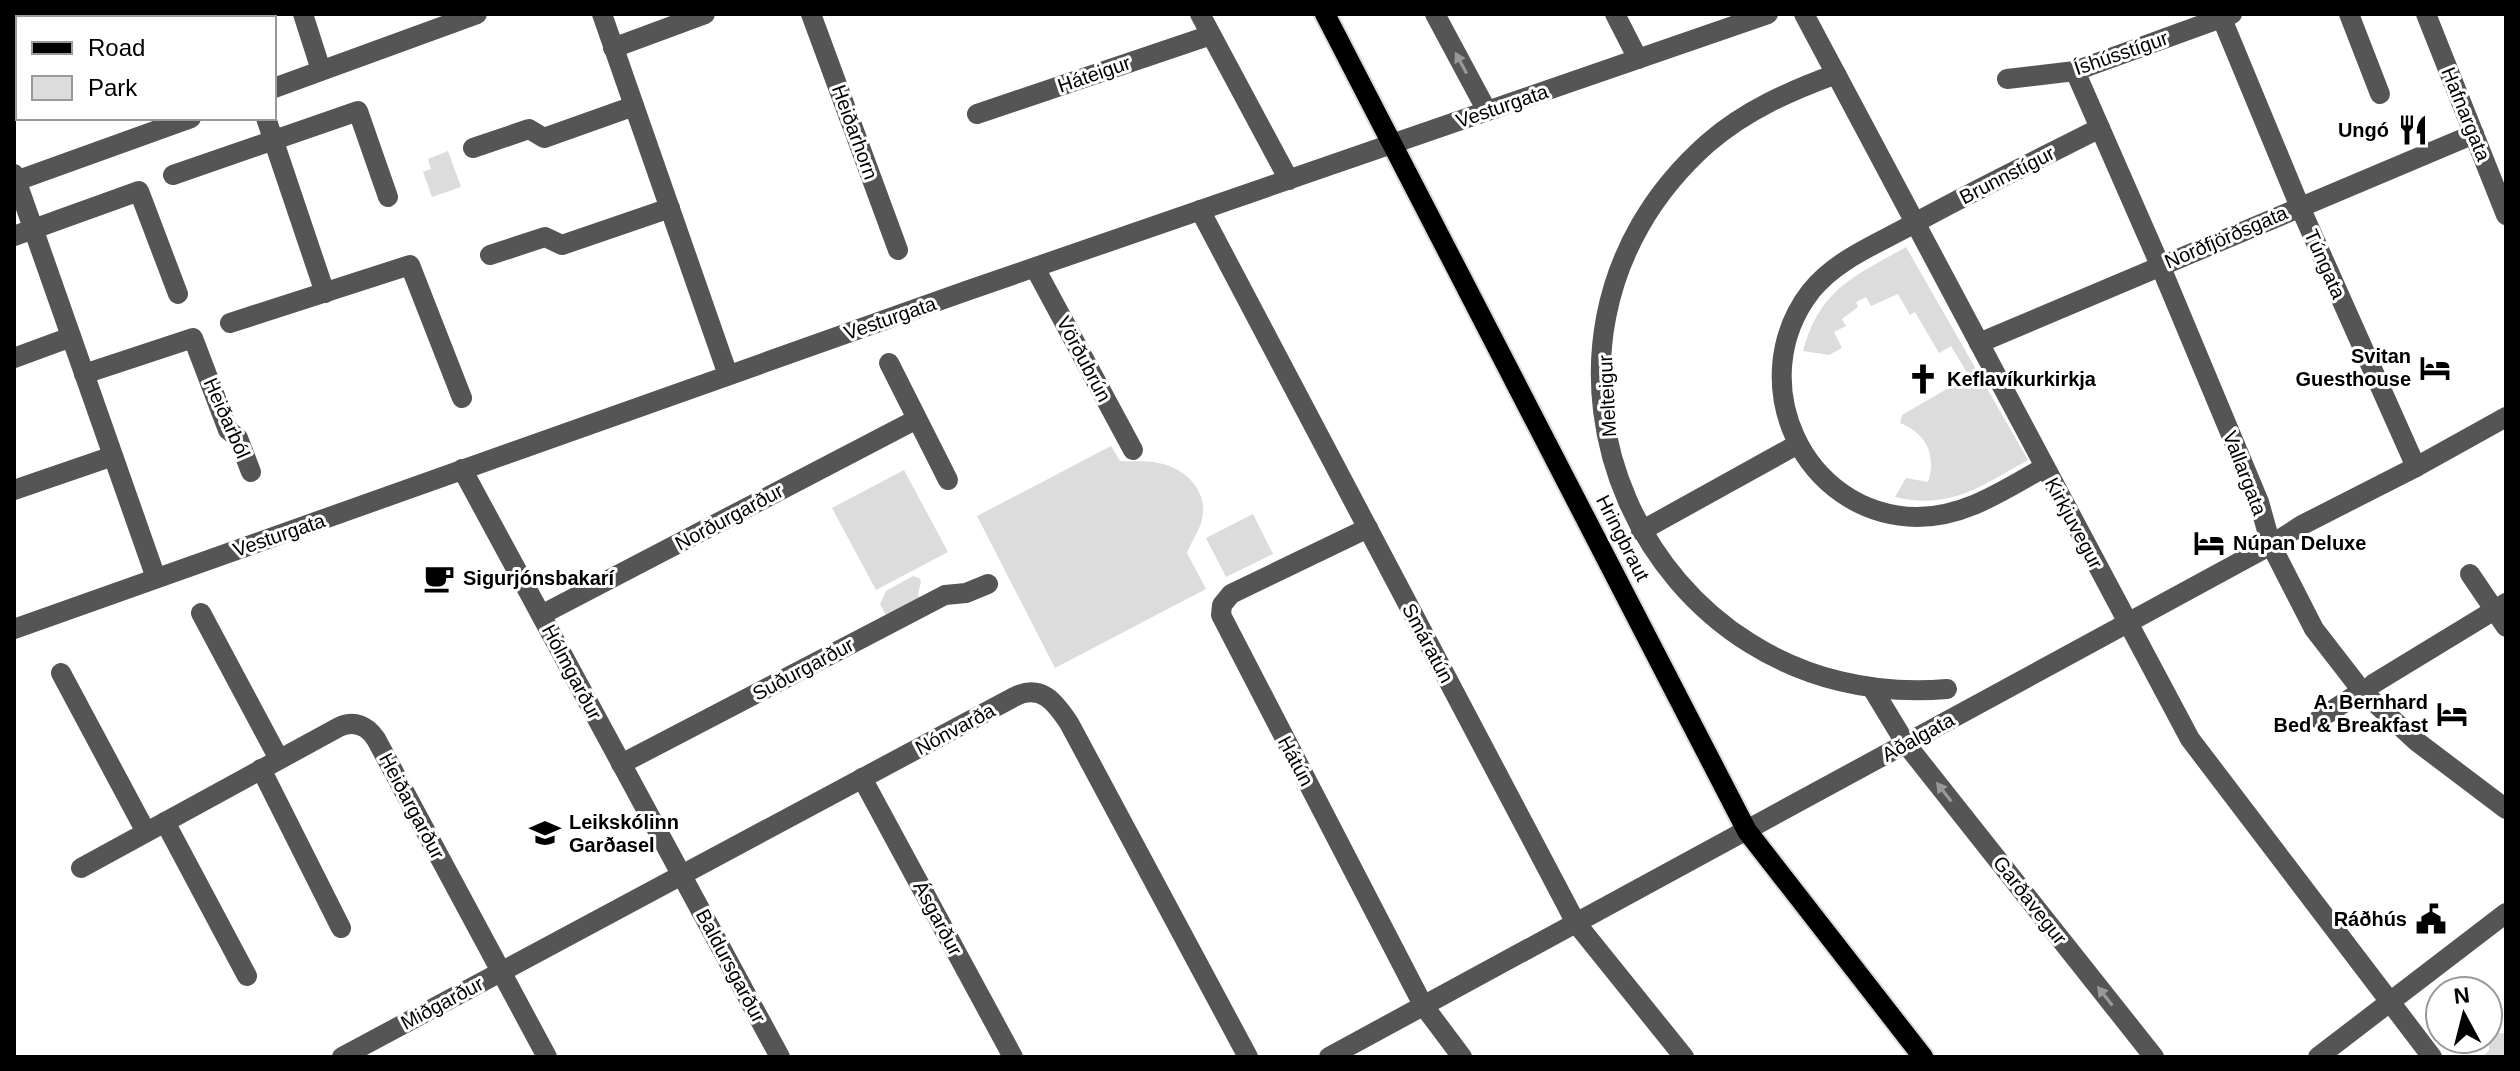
<svg xmlns="http://www.w3.org/2000/svg" width="2520" height="1071" viewBox="0 0 2520 1071" font-family="Helvetica,sans-serif">
	<rect width="100%" height="100%" fill="#fff"/>
	<g fill="#dcdcdc">
		<path d="M448,151L461,187L432,197L423,172L431,169L428,159Z"/>
		<path d="M1906,247L2028,460C1981,486 1951,510 1895,497L1906,478L1928,482C1937,455 1926,433 1900,423L1902,415L1969,376L1951,346L1939,353L1915,312L1910,315L1898,294L1871,306L1866,297L1856,302L1858,307L1842,319L1846,326L1834,332L1842,348L1829,355L1803,351C1820,288 1854,277 1906,247Z"/>
		<path d="M1111,446L1120,461C1134,462 1149,460 1163,464C1188,471 1208,492 1202,519C1200,530 1191,542 1187,553L1206,589L1055,668L977,516Z"/>
		<path d="M904,470L948,552L876,590L832,508Z"/>
		<path d="M1253,514L1273,554L1226,577L1206,538Z"/>
		<path d="M913,576L919,578L921,582L918,594L920,599L887,617L880,604L886,591Z"/>
		<path d="M2506,1033V1057H2483L2489,1050V1034Z"/>
	</g>
	<g fill="none" stroke-linecap="round" stroke-linejoin="round">
		<g stroke="#dbdbdb" stroke-width="24">
			<path id="major" d="M1325,14L1747,831L1923,1057"/>
		</g>
		<g stroke="#555" stroke-width="20">
			<path d="M303,14L321,70"/>
			<path d="M602,14L728,375"/>
			<path d="M811,14L898,250"/>
			<path d="M1200,14L1289,180"/>
			<path d="M1435,14L1487,111"/>
			<path d="M1615,14L1638,59"/>
			<path d="M1804,14L2190,739L2432,1057"/>
			<path d="M2220,14L2300,207L2416,467"/>
			<path d="M2349,14L2380,94"/>
			<path d="M2426,14L2506,215"/>
			<path d="M613,48L705,14"/>
			<path d="M2075,71L2160,265L2259,502L2271,545L2314,629L2362,691L2416,741L2506,809"/>
			<path d="M1836,74C1790,91 1746,110 1708,143C1479,345 1644,715 1947,689"/>
			<path d="M2007,79L2075,71L2232,14"/>
			<path d="M274,88L477,14"/>
			<path d="M977,114L1211,35"/>
			<path d="M266,118L325,293"/>
			<path d="M473,148L529,129L544,138L634,106"/>
			<path d="M14,174L156,578"/>
			<path d="M173,175L358,111L388,197"/>
			<path d="M16,181L191,118"/>
			<path d="M1200,210L1576,923L1684,1057"/>
			<path d="M14,236L139,191L178,294"/>
			<path d="M490,255L545,237L562,245L670,208"/>
			<path d="M1035,268L1133,450"/>
			<path d="M230,323L410,265L462,398"/>
			<path d="M1979,343L2474,134"/>
			<path d="M14,358L71,337"/>
			<path d="M889,363L948,480"/>
			<path d="M84,374L193,338L228,430L238,438L251,472"/>
			<path d="M2045,467C2004,490 1965,517 1917,517C1802,515 1742,380 1811,291C1837,259 1877,244 1911,225C1973,191 2037,160 2100,128"/>
			<path d="M462,469L780,1057"/>
			<path d="M14,490L113,456"/>
			<path d="M1368,528L1231,594L1222,605L1221,615L1423,1005L1462,1057"/>
			<path d="M1641,531L1798,444"/>
			<path d="M2470,574L2506,627"/>
			<path d="M201,613L279,759"/>
			<path d="M541,615L917,419"/>
			<path d="M14,629L969,290L1768,14"/>
			<path d="M61,673L146,832"/>
			<path d="M2373,684L2506,603"/>
			<path d="M1872,688L1906,744L2154,1057"/>
			<path d="M2319,719L2362,691"/>
			<path d="M621,764L945,595L966,593L988,584"/>
			<path d="M261,769L341,928"/>
			<path d="M862,778L1013,1057"/>
			<path d="M165,822L247,976"/>
			<path d="M81,868L339,727C354,720 367,725 376,739L547,1057"/>
			<path d="M342,1057L1014,697C1041,683 1055,702 1069,723L1248,1057"/>
			<path d="M1329,1057L2271,545L2302,525L2416,467L2506,417"/>
			<path d="M2318,1057L2506,913"/>
		</g>
		<use href="#major" stroke="#000" stroke-width="20"/>
	</g>
	<defs><path id="oneway-solid" d="M-6-.8H1V-3.2L6.5 0L1 3.2V.8H-6Z" transform="scale(2)"/></defs>
	<g fill="#999">
		<use href="#oneway-solid" transform="translate(1461 63) rotate(-118)"/>
		<use href="#oneway-solid" transform="translate(1944 792) rotate(-128)"/>
		<use href="#oneway-solid" transform="translate(2105 996) rotate(-128)"/>
	</g>
	<defs>
		<g id="restaurant-bare" transform="scale(2.4)"><path d="M-5-6h1v4h1v-4h1v4h1v-4h1v5L-1.5 .5V6h-2V.5L-5-1ZM5-6V6H3V1.5H1.5Q1.5-4 5-6Z" fill="#000" stroke="#fff" stroke-width="2.5" paint-order="stroke"/></g>
		<g id="hotel-bare" transform="scale(2.4)"><path d="M-6-4.5h1.5V1H6V5H4.5V3h-9V5H-6ZM-4 0a1.8 1.8 0 1 1 3.6 0ZM.5 0V-2.5h3Q6-2.5 6 0Z" fill="#000" stroke="#fff" stroke-width="2.5" paint-order="stroke"/></g>
		<g id="church-bare" transform="scale(2.4)"><path d="M-1.2-6h2.4v3.5h3.3v2.4h-3.3V6h-2.4V-.1h-3.3v-2.4h3.3Z" fill="#000" stroke="#fff" stroke-width="2.5" paint-order="stroke"/></g>
		<g id="cafe-bare" transform="scale(2.4)"><path d="M-5.5-4.5H6V0H3Q3 3.5 0 3.5H-2.5Q-5.5 3.5-5.5 0ZM3-3.2v2h1.7v-2ZM-6 4.5H4V6H-6Z" fill="#000" stroke="#fff" stroke-width="2.5" paint-order="stroke"/></g>
		<g id="school-bare" transform="scale(2.4)"><path d="M0-5L7-2L0 1L-7-2ZM-4 1L0 2.5L4 1V4Q0 6-4 4Z" fill="#000" stroke="#fff" stroke-width="2.5" paint-order="stroke"/></g>
		<g id="civic-bare" transform="scale(2.4)"><path d="M-.6-6.5H3V-4.5H.6V-3L4-1V1h2V6H-6V1h2V-1L-.6-3ZM-1.2 2.5V6h2.4V2.5Z" fill="#000" stroke="#fff" stroke-width="2.5" paint-order="stroke"/></g>
	</defs>
	<g fill-rule="evenodd">
		<use href="#restaurant-bare" x="2413" y="130"/>
		<use href="#hotel-bare" x="2435" y="368"/>
		<use href="#church-bare" x="1923" y="379"/>
		<use href="#hotel-bare" x="2209" y="543"/>
		<use href="#cafe-bare" x="439" y="578"/>
		<use href="#hotel-bare" x="2452" y="714"/>
		<use href="#school-bare" x="545" y="833"/>
		<use href="#civic-bare" x="2431" y="919"/>
	</g>
	<g text-anchor="middle" stroke-width="6" stroke-linejoin="round" paint-order="stroke">
		<g font-size="20" fill="#000" stroke="#fff">
			<text transform="translate(2121 53) rotate(-19)" y="7">Íshússtígur</text>
			<text transform="translate(1094 74) rotate(-19)" y="7">Háteigur</text>
			<text transform="translate(1502 106) rotate(-19)" y="7">Vesturgata</text>
			<text transform="translate(2466 114) rotate(68)" y="7">Hafnargata</text>
			<text transform="translate(855 132) rotate(70)" y="7">Heiðarhorn</text>
			<text transform="translate(2007 175) rotate(-27)" y="7">Brunnstígur</text>
			<text transform="translate(2226 237) rotate(-23)" y="7">Norðfjörðsgata</text>
			<text transform="translate(2325 264) rotate(66)" y="7">Túngata</text>
			<text transform="translate(890 318) rotate(-19)" y="7">Vesturgata</text>
			<text transform="translate(1084 359) rotate(62)" y="7">Vörðubrún</text>
			<text transform="translate(1607 396) rotate(-93)" y="7">Melteigur</text>
			<text transform="translate(227 418) rotate(66)" y="7">Heiðarból</text>
			<text transform="translate(2245 473) rotate(69)" y="7">Vallargata</text>
			<text transform="translate(729 517) rotate(-28)" y="7">Norðurgarður</text>
			<text transform="translate(2074 523) rotate(62)" y="7">Kirkjuvegur</text>
			<text transform="translate(279 535) rotate(-19)" y="7">Vesturgata</text>
			<text transform="translate(1623 538) rotate(63)" y="7">Hringbraut</text>
			<text transform="translate(1428 643) rotate(62)" y="7">Smáratún</text>
			<text transform="translate(803 669) rotate(-28)" y="7">Suðurgarður</text>
			<text transform="translate(572 672) rotate(62)" y="7">Hólmgarður</text>
			<text transform="translate(955 729) rotate(-28)" y="7">Nónvarða</text>
			<text transform="translate(1918 737) rotate(-29)" y="7">Aðalgata</text>
			<text transform="translate(1296 761) rotate(62)" y="7">Hátún</text>
			<text transform="translate(412 806) rotate(62)" y="7">Heiðargarður</text>
			<text transform="translate(2030 900) rotate(52)" y="7">Garðavegur</text>
			<text transform="translate(938 918) rotate(62)" y="7">Ásgarður</text>
			<text transform="translate(731 966) rotate(62)" y="7">Baldursgarður</text>
			<text transform="translate(442 1003) rotate(-28)" y="7">Miðgarður</text>
		</g>
		<g font-size="20" font-weight="bold" fill="#000" stroke="#fff" text-anchor="end">
			<text x="2389" y="137">Ungó</text>
			<text x="2411" y="363">Svitan<tspan x="2411" dy="23">Guesthouse</tspan></text>
			<text x="1947" y="386" text-anchor="start">Keflavíkurkirkja</text>
			<text x="2233" y="550" text-anchor="start">Núpan Deluxe</text>
			<text x="463" y="585" text-anchor="start">Sigurjónsbakarí</text>
			<text x="2428" y="709">A. Bernhard<tspan x="2428" dy="23">Bed &amp; Breakfast</tspan></text>
			<text x="569" y="829" text-anchor="start">Leikskólinn<tspan x="569" dy="23">Garðasel</tspan></text>
			<text x="2407" y="926">Ráðhús</text>
		</g>
	</g>
	<rect width="2520" height="1071" fill="none" stroke="#000000" stroke-width="32"/>
	<rect x="16" y="16" width="260" height="104" fill="#ffffff" stroke="#999999" stroke-width="2"/>
	<rect x="32" y="42" width="40" height="12" fill="#000000" stroke="#999999" stroke-width="2"/>
	<text x="88" y="56" font-size="24" fill="#000000">Road</text>
	<rect x="32" y="76" width="40" height="24" fill="#dcdcdc" stroke="#999999" stroke-width="2"/>
	<text x="88" y="96" font-size="24" fill="#000000">Park</text>
	<g transform="translate(2464 1015) rotate(353)"><circle r="38" fill="#ffffff" stroke="#999999" stroke-width="2"/>
	<path d="M0-6L14 30L0 20L-14 30Z" fill="#000000"/>
	<text y="-12" font-size="22" font-weight="bold" text-anchor="middle" fill="#000000">N</text>
	</g>
</svg>
